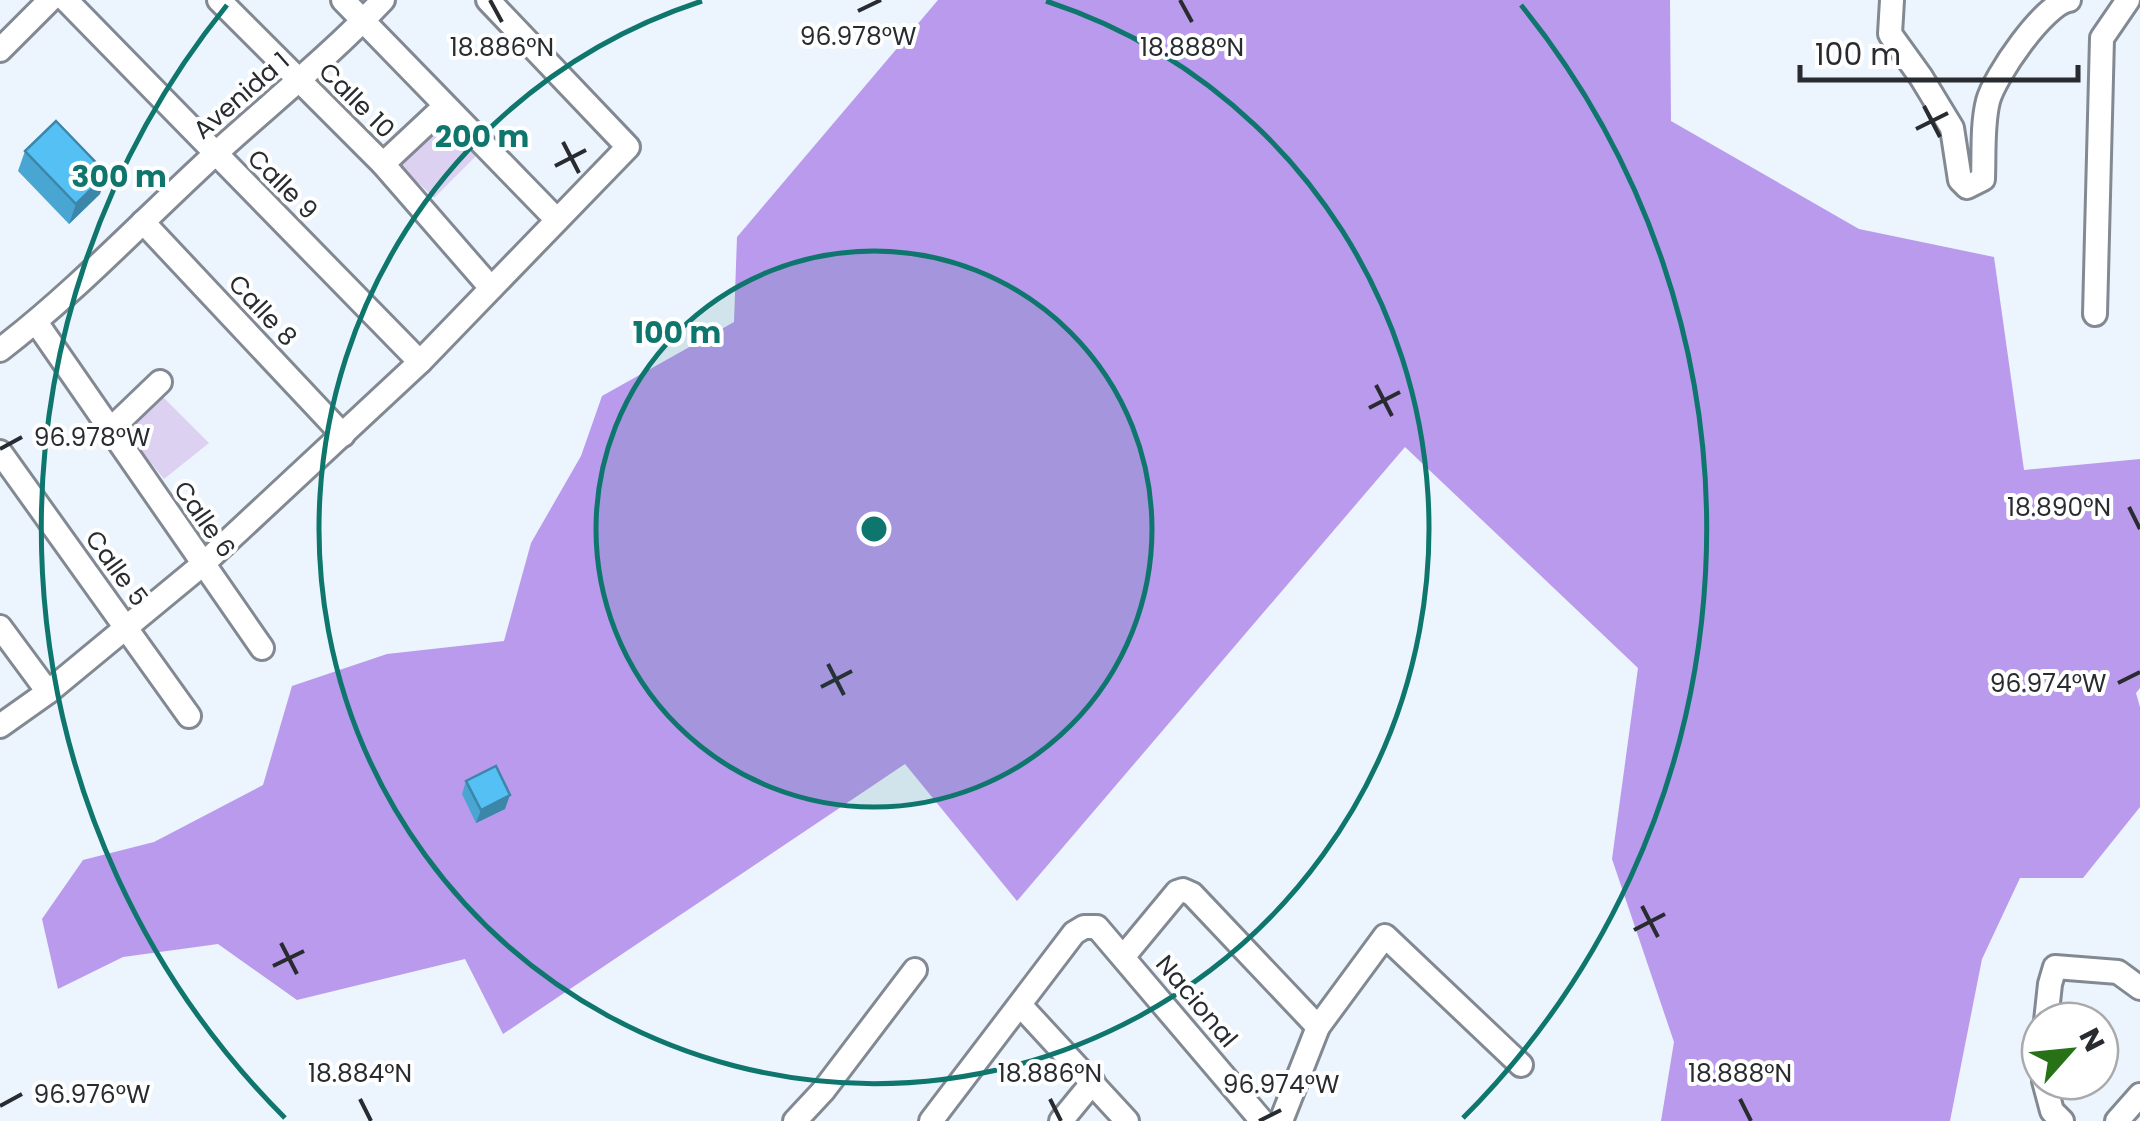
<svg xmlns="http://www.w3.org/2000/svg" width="2140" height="1121" viewBox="0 0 2140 1121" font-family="Poppins,sans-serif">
	<rect width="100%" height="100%" fill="#ecf4fe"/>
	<g fill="#ddd1f2">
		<path d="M443,112L482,150L434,198L395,160Z"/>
		<path d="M161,395L209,443L164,479L125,431Z"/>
	</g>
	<path fill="#ba9aed" d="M938,0H1670L1671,121L1859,229L1994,257L2024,470L2140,459V688L2136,693L2140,707V807L2083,878H2020L1982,959L1950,1121H1661L1674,1042L1612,859L1638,668L1405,447L1017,901L905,764L503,1034L465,959L297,1000L218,944L123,957L58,989L42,919L83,860L154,842L263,785L292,686L387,654L504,641L531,543L581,456L602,396L734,322L737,237Z"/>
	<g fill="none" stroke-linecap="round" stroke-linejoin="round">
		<g stroke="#828992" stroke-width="28">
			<g id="minor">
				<path d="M66,0L420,362"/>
				<path d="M219,0L383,164L491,288"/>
				<path d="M343,0L557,220"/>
				<path d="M1892,0L1890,34L1921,77L1952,128L1960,180L1967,187L1983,179C1984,154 1982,125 1988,101C1994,77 2044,4 2069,0"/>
				<path d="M0,50L50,0"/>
				<path d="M383,164L445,106"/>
				<path d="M143,222L343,435"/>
				<path d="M2095,314L2102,38L2128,0"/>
				<path d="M36,322L262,648"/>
				<path d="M0,350C77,291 143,220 214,155C271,103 330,56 383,0"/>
				<path d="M111,429L160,382"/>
				<path d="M0,452L189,716"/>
				<path d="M0,627L48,692"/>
				<path d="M0,726L48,692L203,564L420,362L628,147L488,0"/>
				<path d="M1124,956L1177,892L1183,890L1192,894L1318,1027"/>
				<path d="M1021,1006L1127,1121"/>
				<path d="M2046,1021L2050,984L2055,967L2118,972L2140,988"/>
				<path d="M2044,1081L2052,1111L2062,1121"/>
				<path d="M795,1121L823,1091L915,970"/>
				<path d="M931,1121L1074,933L1084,927H1097L1262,1121"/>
				<path d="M1061,1121L1093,1082"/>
				<path d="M1281,1121L1318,1027L1385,936L1521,1065"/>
				<path d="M2117,1121L2140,1095"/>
			</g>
		</g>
		<use href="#minor" stroke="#fff" stroke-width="22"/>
	</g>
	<g fill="#49a5d1">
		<path d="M25,151L100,194L69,224L18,171Z"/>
		<path d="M466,781L505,809L476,823L462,794Z"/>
	</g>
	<g fill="#3c86aa">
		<path d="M107,174L100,194L69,224L76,204Z"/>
		<path d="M510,795L505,809L476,823L481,810Z"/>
	</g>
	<g fill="#55c0f3" stroke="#3c86aa" stroke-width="2.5">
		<path d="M56,121L107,174L76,204L25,151Z"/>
		<path d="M496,766L510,795L481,810L466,781Z"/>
	</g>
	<path fill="none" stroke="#282b2f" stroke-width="4" d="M490,0L502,22M1180,0L1192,22M858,11L881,0M1924,106L1940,137M1916,129L1948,113M563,142L579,173M555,166L586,150M1376,385L1392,416M1369,408L1400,392M0,449L22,437M2129,507L2140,529M828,664L844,695M2118,683L2140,672M821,687L852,671M1642,906L1658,937M1634,930L1665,914M281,943L297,974M273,966L304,951M360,1099L371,1121M1050,1099L1061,1121M1740,1099L1751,1121M0,1106L22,1094M1259,1121L1281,1110"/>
	<circle cx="874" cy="529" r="278" fill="#0f766e" fill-opacity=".12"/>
	<g fill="none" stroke="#0f766e" stroke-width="5">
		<circle cx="874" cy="529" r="278"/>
		<path d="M1046 1A555 555 0 1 1 702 1"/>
		<path d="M285 1118A833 833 0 0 1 227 5M1521 5A833 833 0 0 1 1463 1118"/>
	</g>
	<g text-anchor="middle" stroke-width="8" stroke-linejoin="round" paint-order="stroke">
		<g font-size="25" fill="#282b2f" stroke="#fff">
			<text transform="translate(241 95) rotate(-41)" y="9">Avenida 1</text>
			<text transform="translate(357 100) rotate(45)" y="9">Calle 10</text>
			<text transform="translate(283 184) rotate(45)" y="9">Calle 9</text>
			<text transform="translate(263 310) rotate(47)" y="9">Calle 8</text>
			<text transform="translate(205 519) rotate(55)" y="9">Calle 6</text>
			<text transform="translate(117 568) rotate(54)" y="9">Calle 5</text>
			<text transform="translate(1197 1001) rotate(50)" y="9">Nacional</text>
		</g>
	</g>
	<g font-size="25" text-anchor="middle" fill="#282b2f" stroke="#fff" stroke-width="8" stroke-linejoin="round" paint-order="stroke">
		<text x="858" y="45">96.978°W</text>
		<text x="502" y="56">18.886°N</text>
		<text x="1192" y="56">18.888°N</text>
		<text x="92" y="446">96.978°W</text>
		<text x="2059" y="516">18.890°N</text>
		<text x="2048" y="692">96.974°W</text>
		<text x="360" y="1082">18.884°N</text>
		<text x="1050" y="1082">18.886°N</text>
		<text x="1740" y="1082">18.888°N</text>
		<text x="1281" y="1093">96.974°W</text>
		<text x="92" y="1103">96.976°W</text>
	</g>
	<circle cx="874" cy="529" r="15" fill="#0f766e" stroke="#fff" stroke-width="5"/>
	<g font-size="30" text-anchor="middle" font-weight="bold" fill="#0f766e" stroke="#fff" stroke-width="8" stroke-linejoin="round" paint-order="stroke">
		<text x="482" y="147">200 m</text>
		<text x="119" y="187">300 m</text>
		<text x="677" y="343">100 m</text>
	</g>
	<g transform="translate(2070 1051) rotate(63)"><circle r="48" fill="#ffffff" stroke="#a9aaac" stroke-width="2.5"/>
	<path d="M0-8L18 38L0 25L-18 38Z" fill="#277216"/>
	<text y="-15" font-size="28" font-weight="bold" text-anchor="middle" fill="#282b2f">N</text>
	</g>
	<path d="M1800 65v15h278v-15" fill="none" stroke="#282b2f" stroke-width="5"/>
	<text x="1815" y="65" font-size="30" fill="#282b2f" stroke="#ffffff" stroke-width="8" paint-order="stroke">100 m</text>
</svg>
